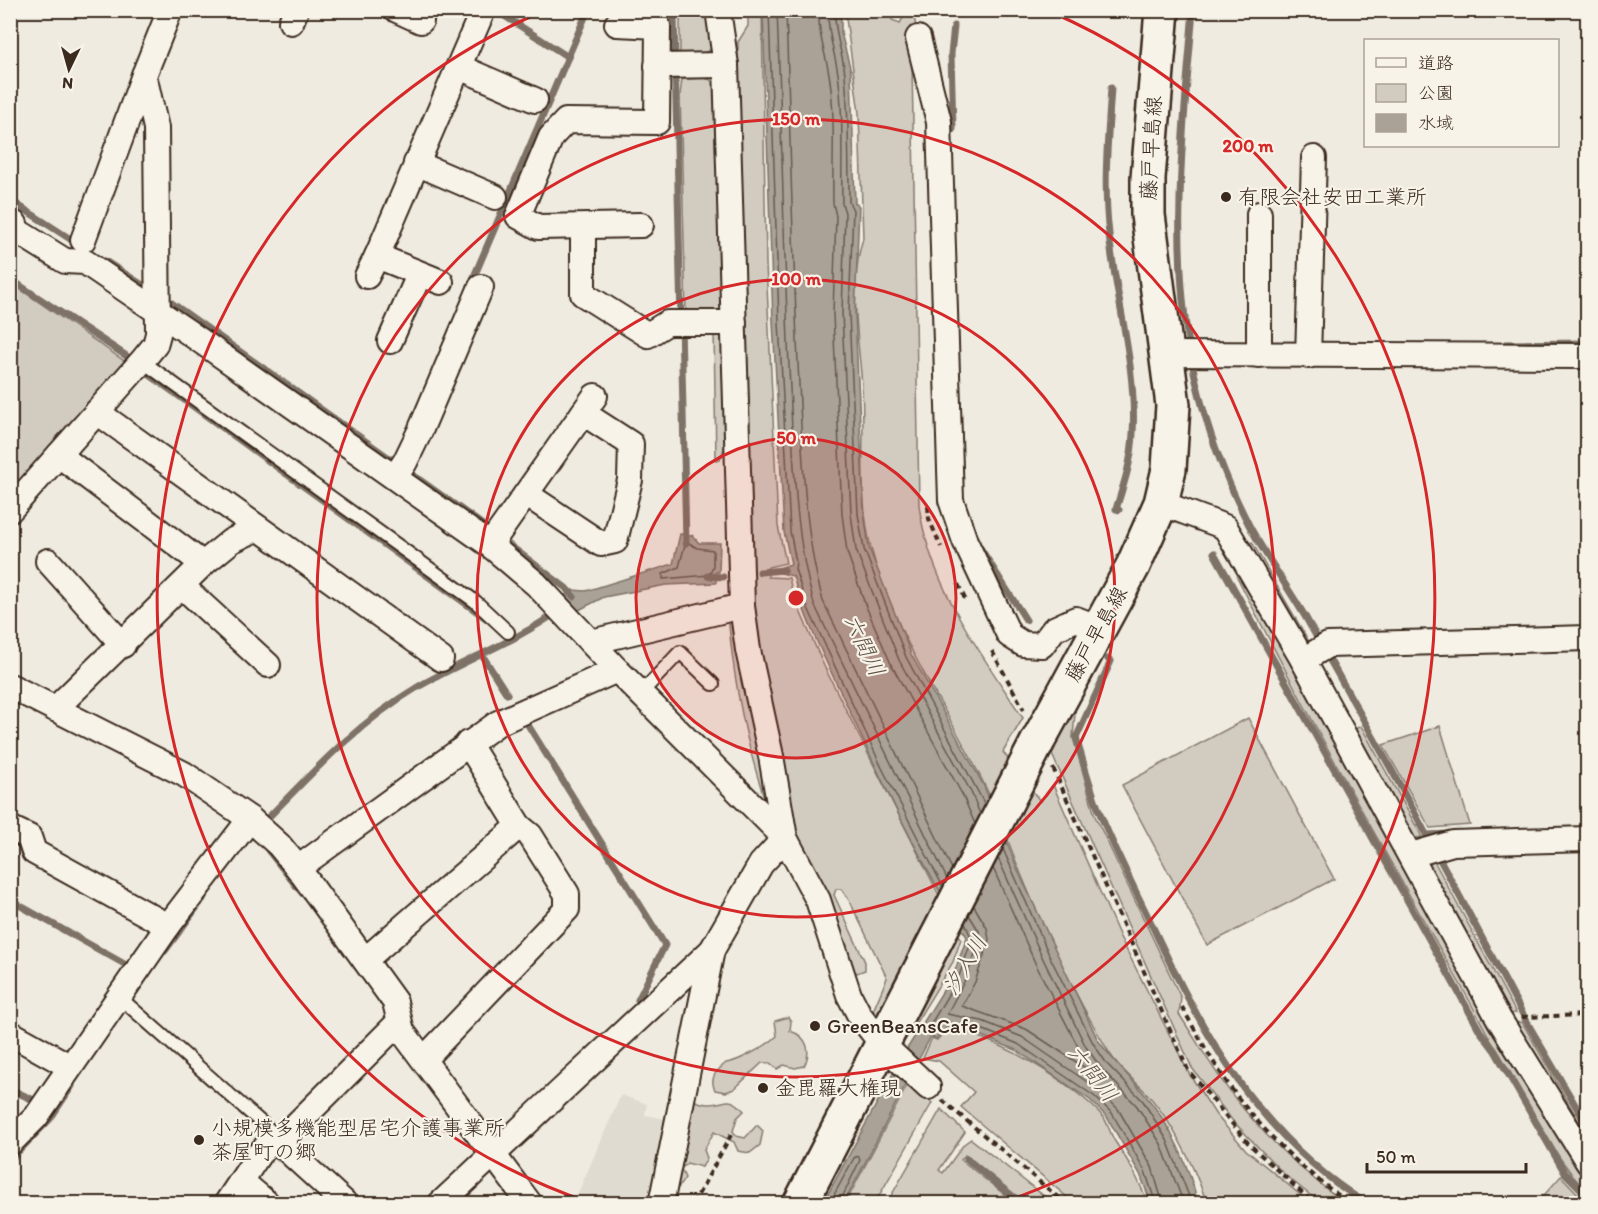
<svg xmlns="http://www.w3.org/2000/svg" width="1598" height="1214" viewBox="0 0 1598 1214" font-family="Itim,'Klee One',sans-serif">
	<rect width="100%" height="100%" fill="#efebe0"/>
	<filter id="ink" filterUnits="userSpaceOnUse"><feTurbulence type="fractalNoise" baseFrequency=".0167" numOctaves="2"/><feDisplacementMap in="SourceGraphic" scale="12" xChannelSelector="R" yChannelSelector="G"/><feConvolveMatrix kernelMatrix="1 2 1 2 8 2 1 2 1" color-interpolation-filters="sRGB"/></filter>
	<g filter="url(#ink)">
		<path fill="#e0dbd0" d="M621,1095L647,1104L645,1115L671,1120L654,1203L573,1204Z"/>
		<g fill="#d1cbc0" stroke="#867a6f" stroke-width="1.5">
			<path d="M680,11H707L712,49L704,53H680Z"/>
			<path d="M748,11H762L766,264L778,526L786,563L768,567V577L789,578L793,595L824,666L961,939L953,962L901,1047L873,1011L887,978L849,900L841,889H836L834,895L865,962V970L857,973L852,970L825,887L792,830L789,786L763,684L753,631L752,519L737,136L738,42L748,26Z"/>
			<path d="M845,11H891L892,20L900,23L903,18L910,15L914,16L916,27L912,61L919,505C929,584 980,652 1023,718L1003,752L1040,801L1053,785L1120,937L1190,1075L1216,1115L1246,1150L1310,1203H1207C1194,1167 1175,1127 1150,1097C1137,1082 1120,1070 1110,1054C1076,998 1046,935 1021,874C1009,845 999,814 985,786C947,707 893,635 871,548C858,496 865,438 862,385C858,337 849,283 863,238L859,113Z"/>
			<path d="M704,78L711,80L716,94L723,301L721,311L686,314L680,95L682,79Z"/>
			<path d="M11,283L130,365L11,497Z"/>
			<path d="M714,331L721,333L724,339L727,440L720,460L716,461Z"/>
			<path d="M1252,542L1312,647L1308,649L1246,545Z"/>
			<path d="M1245,575L1562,1142L1587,1175V1193C1536,1134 1499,1053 1460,984C1383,850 1307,715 1237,577Z"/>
			<path d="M728,614L735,615L767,792L764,797C744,737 733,676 728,614Z"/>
			<path d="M1076,701L1073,737L1095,816L1181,998L1179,1014C1198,1043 1216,1075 1238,1102C1269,1141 1305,1174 1345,1203H1320L1284,1174L1232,1120L1192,1068L1050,750Z"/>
			<path d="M1248,718L1334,879L1207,945L1122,785Z"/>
			<path d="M1361,726L1422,837L1409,839L1351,731Z"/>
			<path d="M1440,726L1470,825L1430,828L1383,745Z"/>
			<path d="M1433,859L1516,1013L1509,1014L1427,866Z"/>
			<path d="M788,1017L791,1021L790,1031C807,1036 812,1051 804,1066L795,1068L784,1065L777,1069L770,1063H762L734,1089L726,1092L715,1090C709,1078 716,1071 726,1063C738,1062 768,1045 777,1036L775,1021Z"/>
			<path d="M1522,1022L1587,1135V1153L1509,1024Z"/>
			<path d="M946,1030C986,1029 1080,1087 1104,1118C1109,1126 1111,1136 1116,1143C1131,1165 1138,1179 1148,1203H1074L961,1107L974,1092L939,1061L923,1058L932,1038L937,1040Z"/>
			<path d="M909,1082L932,1103L875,1203L845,1204Z"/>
			<path d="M693,1100C698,1102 703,1104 708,1104C725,1105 729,1093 744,1111L737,1118L733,1131L736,1136L745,1138L757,1125L763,1131L760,1145L750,1153L738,1151L734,1142L714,1132L704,1150L707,1158L702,1167L687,1163L681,1169L685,1178L678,1188H667Z"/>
			<path d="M941,1109L965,1132L939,1170L943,1173L964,1144L971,1139L1053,1203H1026L965,1155L961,1160L1015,1203H887Z"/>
			<path d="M1561,1176L1587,1203H1537Z"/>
		</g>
		<g fill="#aaa296" stroke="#7e7266" stroke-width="1.5">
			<path d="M763,11H841V33L851,71L855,203L859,206L855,313L864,513L869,548L911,654L984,786L1020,875L1098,1040C1113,1061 1130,1077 1146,1096C1171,1125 1189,1167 1198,1203H1151L1140,1174L1107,1117L1090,1100L1016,1050L977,1034L946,1028L936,1039L931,1036L844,1203H823L902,1057L954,973L967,937C922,866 886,790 851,714C830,669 806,624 793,576L777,572L776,569L791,564L784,532L773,322Z"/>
			<path d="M680,534L692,535L699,543H720L719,572H716V583L666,585L604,597L573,613L564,602L565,595L572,590L586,591L673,564Z"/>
		</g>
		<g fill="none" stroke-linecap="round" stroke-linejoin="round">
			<g stroke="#675a4e" stroke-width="1.5">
				<path d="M769,10L779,322L790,531L796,562L795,569L807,606L882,768L943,887"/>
				<path d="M777,10C782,136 784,262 790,388C794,461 794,533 814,604L947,879"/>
				<path d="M786,10C790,135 793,260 799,384C803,457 803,530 823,601L952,869"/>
				<path d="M819,10C818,35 825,51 829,74C836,116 832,161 833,203L836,216L833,314L842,514L847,552L865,604L891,664L963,796L975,824"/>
				<path d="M828,10C827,34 835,52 838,74C844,116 841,160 842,203L845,213L842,313L851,514L856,550L899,660L971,792L980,814"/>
				<path d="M835,10C834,36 843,52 845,75C849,118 849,160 849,202L853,210L849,313L858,514L864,549L906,657L985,805"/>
				<path d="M686,541L697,548L713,550V566L709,575L663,579V574L679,567Z"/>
				<path d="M1003,849L1050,957L1093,1043L1107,1064L1143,1101L1167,1140L1192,1204"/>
				<path d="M998,858L1044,961L1086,1047L1102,1069L1137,1106L1161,1144L1184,1204"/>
				<path d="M974,906L987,928L989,940L975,982L962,1006L1026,1029L1087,1069L1088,1066L1036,965L993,868"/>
				<path d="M969,915L979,931L980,940L966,978L947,1014L982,1021L1022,1037L1099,1090L1118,1109L1152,1167L1163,1204"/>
				<path d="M965,923L972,940L959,976L928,1029L935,1030L945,1022L979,1028L1018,1044L1094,1096L1112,1113L1145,1171L1156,1204"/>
				<path d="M829,1204L854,1158L858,1156L860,1160L839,1204"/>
			</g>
			<g stroke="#7e7266" stroke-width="7">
				<path d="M1193,10C1183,134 1167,263 1197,385C1208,432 1227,482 1249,525C1266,557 1288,587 1306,618C1348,693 1392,767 1431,844"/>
				<path d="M497,11L568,57"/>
				<path d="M674,13L686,543"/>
				<path d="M1111,88C1108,137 1103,185 1109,234C1116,300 1137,367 1133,433C1132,460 1124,484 1116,509L1119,510"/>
				<path d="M947,136L953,129L951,54L954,26"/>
				<path d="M10,200L78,244"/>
				<path d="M105,261L144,286"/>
				<path d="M10,279L131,359"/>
				<path d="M470,286L588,10"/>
				<path d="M169,301L476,520L566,588L574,597"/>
				<path d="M1506,344L1588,343"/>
				<path d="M147,373L487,619"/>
				<path d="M981,549L1026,620"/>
				<path d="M1214,553L1480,1031L1495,1051L1565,1173L1588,1196"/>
				<path d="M760,572L784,570"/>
				<path d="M708,576L723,577"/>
				<path d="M482,655L507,694"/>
				<path d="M1108,659L1111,661L1076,738C1084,764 1091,791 1101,816C1116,852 1134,888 1151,923C1203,1035 1259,1137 1367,1204"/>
				<path d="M528,725L665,945L638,1000"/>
				<path d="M262,824C310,775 356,724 416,688C462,661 513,643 557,612"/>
				<path d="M1427,835L1448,834"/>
				<path d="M268,850L302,893"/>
				<path d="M1437,854L1528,1024L1588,1127"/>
				<path d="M10,900L128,966"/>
				<path d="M165,951L203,899"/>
				<path d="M10,1089L40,1103"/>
				<path d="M967,1159L1021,1204"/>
				<path d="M10,1160L50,1119L72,1086"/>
			</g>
			<g stroke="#3b2a1e" stroke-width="16">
				<g id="lane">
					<path d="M142,361L476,602L508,632"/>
					<path d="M641,693L680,652L713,684"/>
					<path d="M118,996L281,1140"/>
				</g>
			</g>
			<g stroke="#3b2a1e" stroke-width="28">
				<g id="street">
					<path d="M397,10L421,21"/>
					<path d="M718,10L726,65L742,606L748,650L771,756L785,838L818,900L849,995L860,1016L882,1044L928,1087"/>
					<path d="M291,22L296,10"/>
					<path d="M617,24L658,26L657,122L566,121L551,137L518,216L538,227L641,225"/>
					<path d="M918,38L939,122L951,500L965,541L1009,635L1023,644L1042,645L1054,629L1076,619L1099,628"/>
					<path d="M657,66L726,65"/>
					<path d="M459,67L535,100"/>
					<path d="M416,163L495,197"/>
					<path d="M1259,214V355"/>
					<path d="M10,221L15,224L17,231L65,261L85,262L188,332L490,545L536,584L617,670L785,838L761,864L712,950L440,1204"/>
					<path d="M583,227V294L648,335L667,323H734"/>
					<path d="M83,240L144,75"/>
					<path d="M367,276L377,256"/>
					<path d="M441,282L377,256L483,10"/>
					<path d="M390,341L419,275"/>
					<path d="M1165,354L1588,356"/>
					<path d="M1308,356L1314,158"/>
					<path d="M97,412L441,659"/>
					<path d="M59,455L203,564"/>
					<path d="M395,477L405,462L420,431L481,287"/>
					<path d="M526,494L601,544L615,541L630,480L631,444L583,413"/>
					<path d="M1161,503L1225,527L1303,660L1499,1019L1588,1162"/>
					<path d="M10,510L142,361L155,345L158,334L156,128L144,75L170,10"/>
					<path d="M490,545L595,396"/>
					<path d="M48,561L123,645"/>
					<path d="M182,586L268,665"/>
					<path d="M591,642L742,606"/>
					<path d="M1303,660L1328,645L1588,638"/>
					<path d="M10,686L184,774L250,819L279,845L298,868L395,1002L402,1031L530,1204"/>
					<path d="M55,709L203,564L231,541L258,528"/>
					<path d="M10,828L29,837L34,852L168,926"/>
					<path d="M1411,855L1453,843L1588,839"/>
					<path d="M298,868L498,723L617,670"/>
					<path d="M365,960L519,826"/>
					<path d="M10,1033L69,1066"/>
					<path d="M424,1059L567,909V894L530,835L519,826L468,743"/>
					<path d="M278,1142L346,1204"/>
					<path d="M10,1143L36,1117L168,926L250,819"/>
					<path d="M241,1181L268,1204"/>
					<path d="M226,1204L259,1154L269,1144L281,1140L399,1022"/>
					<path d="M661,1204L712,950"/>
				</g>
			</g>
			<g stroke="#3b2a1e" stroke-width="38">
				<path id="secondary" d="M800,1204L1039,739L1133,566L1161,503L1169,469L1173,405L1148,215V178L1162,10"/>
			</g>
			<g stroke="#3b2a1e" stroke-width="4" stroke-dasharray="6 4.5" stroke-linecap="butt">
				<path d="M928,506L929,519L941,547"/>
				<path d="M958,584L965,599"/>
				<path d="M992,651L1024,710"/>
				<path d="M1053,768L1188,1070L1249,1144L1314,1204"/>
				<path d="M1182,1007C1195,1030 1207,1053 1222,1075C1252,1121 1305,1175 1352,1204"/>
				<path d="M1522,1017L1588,1015"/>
				<path d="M942,1100L1066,1204"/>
				<path d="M693,1204L731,1135"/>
			</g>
			<use href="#lane" stroke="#f7f3e8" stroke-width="12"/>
			<use href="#street" stroke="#f7f3e8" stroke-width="24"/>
			<use href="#secondary" stroke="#f7f3e8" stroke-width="33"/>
		</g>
	</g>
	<circle cx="796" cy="598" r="160" fill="#d62828" fill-opacity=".12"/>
	<g fill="none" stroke="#d62828" stroke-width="3">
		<circle cx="796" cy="598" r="160"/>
		<circle cx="796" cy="598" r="319"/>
		<circle cx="796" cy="598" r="479"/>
		<path d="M588 1202A639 639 0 0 1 541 12M1051 12A639 639 0 0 1 1004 1202"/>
	</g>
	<g fill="#3b2a1e" stroke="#f7f3e8" stroke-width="2">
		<circle cx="1226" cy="197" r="6"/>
		<circle cx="815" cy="1026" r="6"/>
		<circle cx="763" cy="1088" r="6"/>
		<circle cx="199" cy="1140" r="6"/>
	</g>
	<g text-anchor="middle" stroke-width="4.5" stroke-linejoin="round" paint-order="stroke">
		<g font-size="21" fill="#3b2a1e" stroke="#f7f3e8">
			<text transform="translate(1151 148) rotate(-87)" y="7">藤戸早島線</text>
			<text transform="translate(1096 634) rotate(-61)" y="7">藤戸早島線</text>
		</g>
		<g font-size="21" fill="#3b2a1e" stroke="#f7f3e8" text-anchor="start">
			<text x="1238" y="204">有限会社安田工業所</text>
			<text x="827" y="1033">GreenBeansCafe</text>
			<text x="775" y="1095">金毘羅大権現</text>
			<text x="211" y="1135">小規模多機能型居宅介護事業所<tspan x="211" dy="24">茶屋町の郷</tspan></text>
		</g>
		<g font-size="22" font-style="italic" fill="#625448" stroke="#f7f3e8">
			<text transform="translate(865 645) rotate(65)" y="8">六間川</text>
			<text transform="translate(964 965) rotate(-60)" y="8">汐入川</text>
			<text transform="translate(1093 1073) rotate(52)" y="8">六間川</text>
		</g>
	</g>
	<circle cx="796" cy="598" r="9" fill="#d62828" stroke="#f7f3e8" stroke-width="3"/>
	<g font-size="18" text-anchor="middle" font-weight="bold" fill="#d62828" stroke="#f7f3e8" stroke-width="4.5" stroke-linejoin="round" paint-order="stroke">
		<text x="796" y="125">150 m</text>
		<text x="1248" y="152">200 m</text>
		<text x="796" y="285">100 m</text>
		<text x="796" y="444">50 m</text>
	</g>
	<rect width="1598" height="1214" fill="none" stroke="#f7f3e8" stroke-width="36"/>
	<rect x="18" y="18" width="1562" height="1178" fill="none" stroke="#3b2a1e" stroke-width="2" filter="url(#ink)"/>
	<rect x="1364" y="39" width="195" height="108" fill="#f7f3e8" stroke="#aca397" stroke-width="1.5"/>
	<rect x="1376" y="58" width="30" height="9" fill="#f7f3e8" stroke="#aca397" stroke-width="1.5"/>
	<text x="1418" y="69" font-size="18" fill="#3b2a1e">道路</text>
	<rect x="1376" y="84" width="30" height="18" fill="#d1cbc0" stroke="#aca397" stroke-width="1.5"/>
	<text x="1418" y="99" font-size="18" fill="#3b2a1e">公園</text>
	<rect x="1376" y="114" width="30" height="18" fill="#aaa296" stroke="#aca397" stroke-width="1.5"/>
	<text x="1418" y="129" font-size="18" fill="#3b2a1e">水域</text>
	<g transform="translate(69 69) rotate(185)" stroke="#f7f3e8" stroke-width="4.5" paint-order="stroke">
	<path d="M0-4.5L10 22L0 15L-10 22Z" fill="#3b2a1e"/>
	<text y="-9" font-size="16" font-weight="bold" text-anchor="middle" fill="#3b2a1e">N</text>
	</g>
	<path d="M1367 1163v9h159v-9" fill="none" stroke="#3b2a1e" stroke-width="3"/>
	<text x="1376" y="1163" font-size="18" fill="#3b2a1e" stroke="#f7f3e8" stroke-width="4.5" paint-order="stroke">50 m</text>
</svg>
